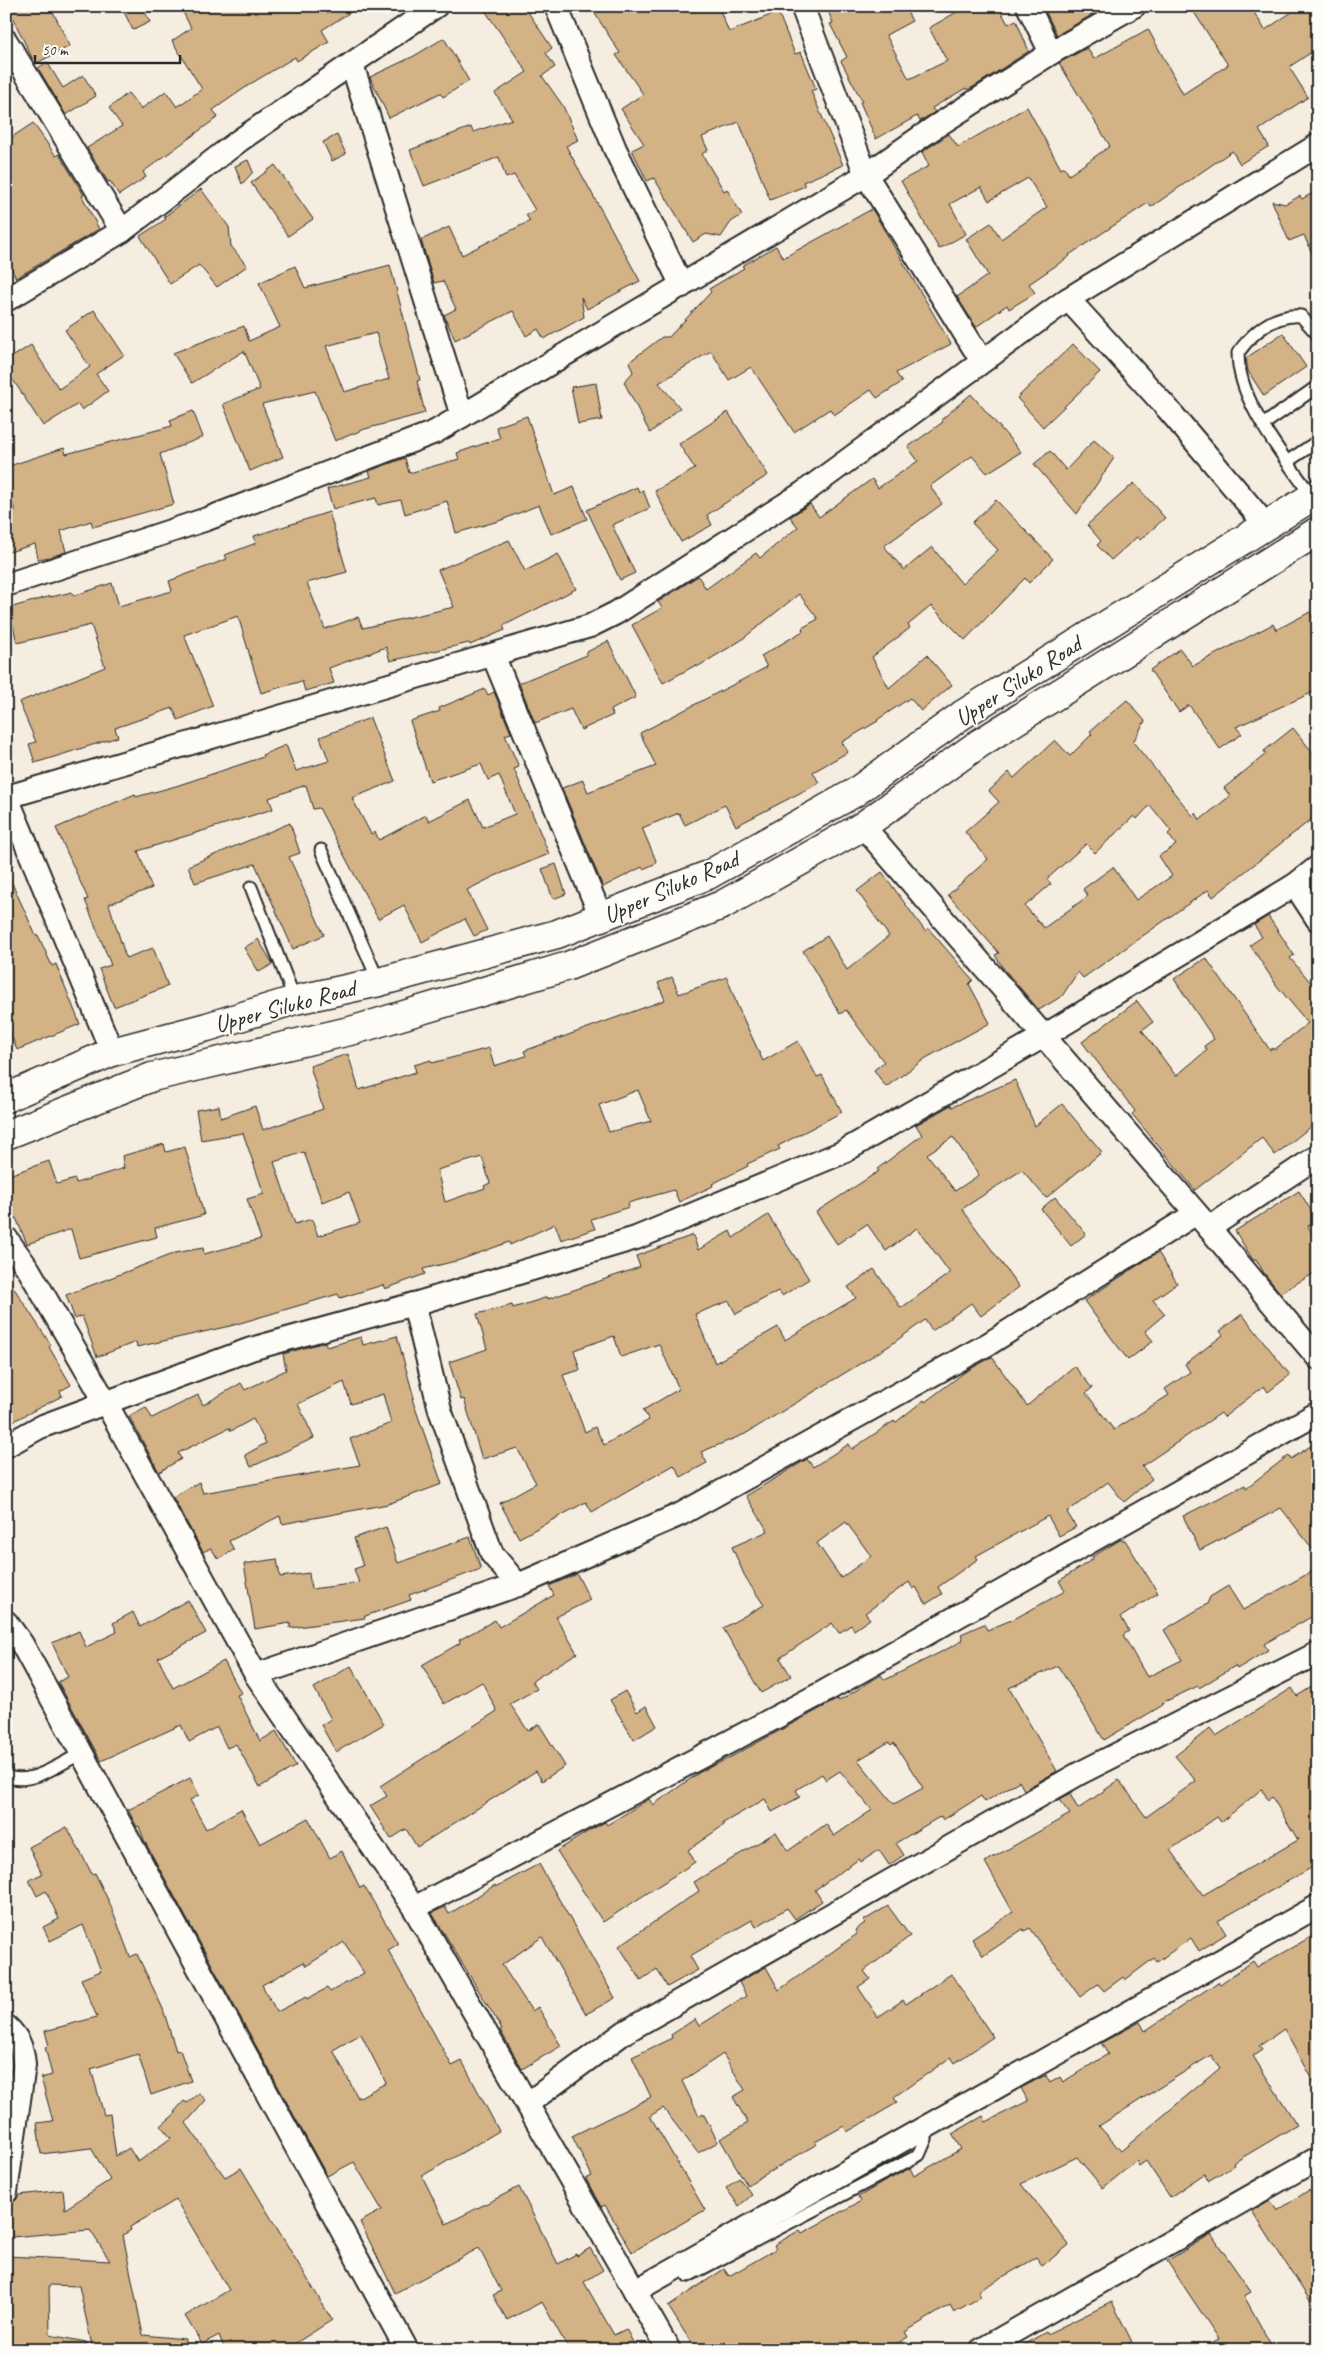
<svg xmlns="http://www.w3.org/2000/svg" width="1324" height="2356" viewBox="0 0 1324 2356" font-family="Caveat,sans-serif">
	<rect width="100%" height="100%" fill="#f5ede0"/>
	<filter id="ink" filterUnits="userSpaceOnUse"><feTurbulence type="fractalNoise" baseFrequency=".02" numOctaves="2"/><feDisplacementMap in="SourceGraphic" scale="10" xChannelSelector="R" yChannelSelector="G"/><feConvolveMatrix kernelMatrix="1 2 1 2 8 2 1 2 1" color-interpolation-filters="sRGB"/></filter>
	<g filter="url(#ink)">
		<g fill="#d3b286" stroke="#2b2b2b" fill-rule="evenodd">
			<path d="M7,6H50L70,46L35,64Z"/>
			<path d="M121,6H142L150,22L133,30Z"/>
			<path d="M180,6H360L322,30L329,42L297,61L295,57L252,83L213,110L218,117L143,172L146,177L119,195L110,181L108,182L87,148L122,126L109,108L128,93L141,109L166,91L177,107L202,89L172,41L191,28Z"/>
			<path d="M482,6H524L552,48L546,53L555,67L542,76L563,106L578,140L566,146L640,281L587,309L581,297L584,317L544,339L538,329L526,336L513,311L455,340L444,315L456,309L443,281L434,283L421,240L449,227L462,255L530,221L526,215L535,210L514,175L506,178L499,157L424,186L410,150L471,127L473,132L512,119L495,93L527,72Z"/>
			<path d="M590,6H718L729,32L778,12L795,54L801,52L816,89L811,91L843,165L803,182L805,186L770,200L739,122L702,137L708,150L702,154L724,191L727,189L742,215L731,222L721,237L706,234L693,242L654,178L647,181L632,150L644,144L621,109L643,94L616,55L620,53Z"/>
			<path d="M826,6H904L912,21L886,35L909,79L947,61L929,28L967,6H998L1008,24L1016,20L1029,51L975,86L967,90L966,88L932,108L935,112L920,121L917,116L876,139L860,102L862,101L841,61L847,57L830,24L833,23Z"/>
			<path d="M1043,6H1107L1057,35Z"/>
			<path d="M1190,6H1250L1265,30L1301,6H1318V48L1289,67L1308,97L1259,130L1269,146L1240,164L1232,151L1151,207L1148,203L1069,255L1070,256L1029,284L1035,293L1009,309L1007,305L976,327L957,297L988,275L966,239L991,223L1001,239L1047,207L1028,178L989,201L981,187L950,204L966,234L939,249L901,181L929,166L922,152L949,134L958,147L1027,107L1061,169L1064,167L1069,175L1110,146L1059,63L1087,48L1094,59L1148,29L1183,94L1228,65Z"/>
			<path d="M444,38L469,81L443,97L440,93L389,118L370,77L414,56Z"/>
			<path d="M47,62L63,88L83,75L96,96L66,115L38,68Z"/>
			<path d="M33,123L56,156L59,154L84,195L82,196L99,229L16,278L6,259V141Z"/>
			<path d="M337,135L346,154L332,161L323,142Z"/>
			<path d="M248,160L253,172L242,184L235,166Z"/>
			<path d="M275,165L313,219L288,236L251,183Z"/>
			<path d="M201,189L229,227L231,246L247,266L217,287L199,265L170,284L140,236L166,219L164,217Z"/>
			<path d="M1318,190V268L1304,235L1289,241L1272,201L1285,204L1300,196L1302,199Z"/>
			<path d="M872,209L951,344L896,373L902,382L877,398L871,390L834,415L830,409L794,432L751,367L729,380L711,351L659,383L680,408L650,433L624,382L633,372L629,362L662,337H669L711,292L709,289L744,268L742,266L776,246L783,258Z"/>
			<path d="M390,265L420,380L417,381L425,413L365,429L335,441L315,391L262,404L283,457L250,471L223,404L260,389L244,351L192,383L173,353L244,326L249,341L280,327L259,283L295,266L305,288ZM376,333L389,379L344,392L326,346Z"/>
			<path d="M94,310L124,355L96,374L108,391L82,410L78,404L43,426L6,369V361L31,345L59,389L90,367L65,330Z"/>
			<path d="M1283,333L1306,367L1264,396L1248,371L1246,358Z"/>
			<path d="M1073,344L1100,372L1043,427L1017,398Z"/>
			<path d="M596,383L602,420L578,424L571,387Z"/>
			<path d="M971,394L1021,452L987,473L972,456L930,486L942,504L884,546L904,570L932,547L962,584L998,550L972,523L996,500L1053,559L1029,583L1025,578L965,640L931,606L908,625L910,628L872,657L889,688L927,655L952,685L921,711L910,698L877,720L878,721L842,742L848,752L813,772L819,783L736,826L725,805L685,825L679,813L642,828L657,863L643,869L642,867L603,887L562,788L583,780L588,792L656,766L640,733L767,667L761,656L803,631L802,628L818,619L799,594L740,641L697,667L696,665L663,683L632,625L662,608L658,602L698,576L706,589L756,553L760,558L798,527L790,517L810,504L819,517L872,479L878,488L918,461L908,447L943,422L941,420Z"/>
			<path d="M193,411L203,437L160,454L174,504L93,527L91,521L61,531L66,552L50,557L38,559L35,544L6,553V514L15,511L6,484V467L64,448L66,454L172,426L170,420Z"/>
			<path d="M728,412L768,475L707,515L712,525L681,542L655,491L695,469L679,444Z"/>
			<path d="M527,416L554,495L574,487L587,519L551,534L539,505L499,521L456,533L447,501L405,514L401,500L378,505L376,498L333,509L327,489L371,477L369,471L405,458L409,473L459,459L457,453L500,438L496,427Z"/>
			<path d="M1094,440L1114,458L1077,514L1034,464L1050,451L1066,470Z"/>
			<path d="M1134,483L1165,518L1140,540L1137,537L1111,560L1097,545L1101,541L1087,525Z"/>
			<path d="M637,487L639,492L643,490L650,508L612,525L635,573L620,580L587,510Z"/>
			<path d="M329,512L347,572L307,583L325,629L358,617L363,628L454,607L438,570L509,540L525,571L558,554L576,589L503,626L505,630L470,645L469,643L390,661L386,647L329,668L334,683L305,691L302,681L261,693L238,616L184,635L213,706L178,720L173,708L115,728L118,737L35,763L29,744L36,742L19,702L105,667L91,625L17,643L9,608L51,596V597L72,592L73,596L112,583L119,606L172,591L169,581L227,559L225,555L256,543L254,536Z"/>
			<path d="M1310,612L1318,627V690L1236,727L1242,734L1220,749L1189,705L1179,712L1150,670L1180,649L1193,666L1273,624L1276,630Z"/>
			<path d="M608,641L636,697L611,710L613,715L581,730L571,709L535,723L519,683L587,655L585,653Z"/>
			<path d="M485,689L488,695L494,692L511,733L505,735L519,767L514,769L549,854L495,876L467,890L487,930L474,936L465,919L422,942L404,905L378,919L319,808L313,809L306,785L269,798L273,809L138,851L152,888L109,904L126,958L153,948L168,986L114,1007L99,969L111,965L85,900L88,899L56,828L135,794L136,797L176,786L263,757L262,755L286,745L296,771L329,761L320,737L370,718L395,781L352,798L371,834L375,832L379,840L426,815L429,821L470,800L483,827L515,814L499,775L488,780L481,764L430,781L410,721L440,711L439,708Z"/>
			<path d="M1127,700L1145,721L1133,742L1193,816L1196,813L1200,820L1230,796L1224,788L1266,754L1264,751L1293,728L1318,759V814L1213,897L1208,890L1083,978L1078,972L1062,996L1039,1010L1003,968L995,955L999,953L948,895L988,859L965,832L999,802L989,791L1009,772L1014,778L1055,740L1070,756L1092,734L1090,731ZM1150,805L1171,831L1168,834L1176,845L1159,856L1172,876L1136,900L1113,867L1083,889L1088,896L1044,928L1025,906L1051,884L1047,879L1086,844L1095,853L1134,816L1137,819Z"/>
			<path d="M290,823L300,853L289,857L324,935L293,949L255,864L195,883L188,866Z"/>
			<path d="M556,864L566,894L553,899L542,869Z"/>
			<path d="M6,870L36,936L38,935L52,966L56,964L80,1024L17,1050L6,1023Z"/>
			<path d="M882,872L925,931L928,928L973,980L969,984L990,1023L926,1058L886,1087L874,1070L884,1062L846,1010L840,1014L803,951L827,936L847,970L889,936L857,891Z"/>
			<path d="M1268,916L1294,955L1290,958L1318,991V1121L1275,1155L1262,1138L1195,1190L1132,1114L1135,1111L1082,1042L1137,1001L1153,1022L1142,1030L1176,1076L1207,1050L1204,1046L1214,1039L1174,979L1206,958L1270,1050L1273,1048L1274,1050L1308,1023L1277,986L1250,945L1262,937L1254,925Z"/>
			<path d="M258,939L273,964L259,972L244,948Z"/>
			<path d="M672,977L679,994L727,977L737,1005L763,1061L798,1041L817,1077L822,1075L842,1112L778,1146L780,1149L747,1164L748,1166L712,1184L713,1186L679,1202L674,1190L628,1203L629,1207L591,1219L595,1229L561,1240L555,1224L510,1245L509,1242L460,1260L423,1269L425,1274L385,1289L383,1285L340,1298L338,1294L230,1326L137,1347L136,1342L97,1357L82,1316L75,1319L66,1295L175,1253L203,1248L204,1254L261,1239L247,1199L264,1194L243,1133L201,1140L196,1110L219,1106L221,1118L255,1106L263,1130L323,1109L310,1066L348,1054L359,1090L416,1072L414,1065L431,1060L432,1063L489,1048L494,1066L526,1056L524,1051L665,1000L658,983ZM638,1090L651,1121L609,1132L599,1105ZM304,1152L322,1202L349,1192L360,1223L318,1236L312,1219L295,1224L274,1162ZM482,1157L490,1183L484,1186L485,1188L445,1202L437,1170Z"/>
			<path d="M1015,1080L1035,1126L1062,1104L1102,1152L1046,1198L1022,1170L962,1209L1019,1287L981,1316L971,1303L932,1331L925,1320L889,1346L745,1434L701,1452L707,1463L681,1477L674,1465L592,1512L586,1502L519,1538L500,1503L536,1483L517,1448L482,1459L464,1399L461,1400L449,1362L487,1349L477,1314L512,1305L513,1308L548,1297V1299L640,1267L636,1256L693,1235L698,1250L730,1231L733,1238L768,1215L809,1279L782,1296L778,1291L736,1314L729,1301L695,1314L715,1363L778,1327L785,1340L856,1298L848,1287L874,1269L901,1308L950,1273L917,1228L886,1251L867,1224L837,1244L816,1212L879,1171L877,1169L922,1135L916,1125L951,1105L952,1107ZM953,1137L979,1175L955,1191L927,1154ZM614,1336L621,1357L659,1344L679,1389L643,1410L649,1420L604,1445L595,1427L585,1432L563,1375L580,1370L574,1350Z"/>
			<path d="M164,1144L166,1152L185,1147L204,1215L155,1228L157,1237L79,1258L71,1229L27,1244L16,1218L6,1221V1176L49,1161L57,1184L75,1179L76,1183L124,1168L122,1156Z"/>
			<path d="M1299,1191L1317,1220L1308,1226L1318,1244V1271L1280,1293L1264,1273L1256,1259L1253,1260L1235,1231Z"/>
			<path d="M1055,1197L1086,1234L1071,1246L1041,1209Z"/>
			<path d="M1158,1252L1177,1283L1153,1300L1165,1314L1145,1331L1153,1341L1128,1360L1084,1301Z"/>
			<path d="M6,1276L51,1345L49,1347L71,1385L60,1391L62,1396L6,1425Z"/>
			<path d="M1242,1314L1290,1375L1268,1392L1264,1386L1224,1417L1221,1413L1142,1466L1152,1479L1124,1502L1108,1482L1067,1512L1076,1527L1059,1536L1048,1516L976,1556L978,1559L938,1587L942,1594L926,1604L916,1587L913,1589L909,1582L865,1613L870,1619L854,1630L851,1625L839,1633L832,1623L780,1658L791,1676L761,1693L723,1628L764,1605L746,1579L732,1547L768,1531L746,1496L807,1459L813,1467L849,1444L852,1449L894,1421L895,1423L924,1400L925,1402L965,1372L992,1357L1027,1406L1074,1366L1092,1388L1086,1393L1114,1430L1169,1395L1165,1389L1190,1372L1185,1364L1223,1335L1220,1331ZM846,1522L871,1556L841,1578L817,1543Z"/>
			<path d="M397,1336L414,1398L412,1399L442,1484L388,1504L282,1524L280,1516L229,1541L234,1550L218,1559L211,1548L203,1552L173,1497L199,1482L203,1493L360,1465L350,1439L391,1423L383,1394L351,1404L344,1382L298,1404L314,1438L251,1467L245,1455L266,1443L253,1419L231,1431L229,1428L178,1453L181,1459L159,1472L129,1416L146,1407L152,1418L198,1395L203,1405L241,1383L245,1390L286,1370L283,1354L325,1342L327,1347L361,1337L363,1345Z"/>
			<path d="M1318,1441V1556L1281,1508L1200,1550L1183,1516L1245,1485L1246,1488L1289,1455L1291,1459Z"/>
			<path d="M386,1527L398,1563L470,1537L481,1569L409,1595L411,1600L365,1616V1618L290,1628V1623L255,1629L244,1564L277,1559L280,1577L309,1573L311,1589L359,1583L354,1569L363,1566L354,1538Z"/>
			<path d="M1120,1540H1125L1158,1593L1121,1617L1129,1631L1123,1635L1147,1677L1182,1660L1164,1630L1207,1604L1210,1597L1228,1586L1243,1610L1318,1568V1613L1264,1644L1268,1650L1237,1669L1235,1666L1199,1688L1198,1686L1162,1703L1163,1705L1104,1740L1058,1666L1009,1688L1057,1771L1024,1790L1019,1781L985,1802L981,1796L943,1820L941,1816L896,1843L904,1855L889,1865L879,1850L861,1862L859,1859L815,1890L822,1901L795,1919L787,1908L756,1927L752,1920L690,1956L698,1970L667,1987L657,1969L641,1980L619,1946L699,1891L694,1882L776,1832L788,1851L826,1824L834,1836L872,1810L840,1771L826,1780L822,1774L796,1790L800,1797L772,1812L765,1799L723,1823L724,1825L688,1850L695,1862L603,1922L557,1851L587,1832L605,1822L607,1825L649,1799L653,1805L700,1772L729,1758L838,1699L839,1701L881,1675L885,1680L953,1646L963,1640L961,1634L984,1624L987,1630L1014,1619L1065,1591L1059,1581L1093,1559L1092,1557ZM889,1742L891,1745L894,1743L923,1788L894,1804L858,1760Z"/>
			<path d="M577,1574L590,1600L556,1617L577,1653L532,1681L537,1689L510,1704L528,1731L539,1724L565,1766L542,1781L536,1771L417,1847L406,1829L391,1839L370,1806L387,1796L380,1786L497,1711L482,1682L444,1704L422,1665L460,1643L459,1640L495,1620L499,1627L554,1595L549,1586Z"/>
			<path d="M188,1600L206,1633L158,1658L173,1688L224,1661L241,1693L237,1695L260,1741L276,1731L296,1766L260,1787L236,1744L227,1748L217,1727L189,1742L181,1725L101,1761L58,1682L68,1677L52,1643L79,1631L86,1647L117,1632L113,1623L133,1612L140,1627Z"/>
			<path d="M351,1666L384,1724L336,1752L321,1725L331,1719L314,1688Z"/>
			<path d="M1318,1683V1864L1218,1921L1226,1934L1199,1951L1191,1938L1157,1962L1154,1958L1125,1980L1123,1977L1104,1991L1098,1984L1080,1997L1030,1928L1024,1931L1023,1929L983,1956L972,1939L1013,1912L985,1862L1070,1814L1059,1800L1070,1794L1078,1809L1119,1780L1146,1817L1196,1781L1175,1756L1210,1728L1216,1736L1292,1688L1297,1696ZM1262,1789L1268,1800L1272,1797L1298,1840L1203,1895L1170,1850L1217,1817L1221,1822Z"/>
			<path d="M625,1691L637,1712L646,1706L657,1726L634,1740L610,1700Z"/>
			<path d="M190,1778L199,1795L190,1800L206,1829L241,1809L260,1844L308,1818L330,1858L342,1851L360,1888L364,1886L398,1944L388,1950L452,2066L462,2061L499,2131L422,2176L446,2224L519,2187L558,2264L576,2254L577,2256L590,2248L603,2270L584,2282L614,2335L626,2329L637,2350H569L542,2302L507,2320L493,2295L501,2291L479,2248L395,2293L360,2222L382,2210L354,2162L327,2176L145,1842L139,1826L137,1827L128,1810ZM344,1942L364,1973L330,1992L327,1988L307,1999L306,1997L277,2012L262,1985L304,1962L306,1966ZM361,2034L386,2083L358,2098L333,2050Z"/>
			<path d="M67,1827L92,1874L95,1873L111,1906L130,1957L137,1954L163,2009L176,2051L180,2050L191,2081L151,2095L138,2054L91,2069L104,2115L110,2114L116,2156L129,2148L138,2162L171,2138L161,2126L176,2113L174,2112L184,2101L187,2103L199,2093L206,2100L186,2123L225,2177L241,2168L332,2320L285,2350H225L219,2335L202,2344L185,2316L229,2290L176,2200L130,2227L131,2230L123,2235L143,2335L185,2339L184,2350H93L79,2286L49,2285L50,2335L86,2342V2350H17L6,2348V2327L11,2328L10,2275H7L6,2256L110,2261L90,2230L12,2237L9,2204L16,2200L19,2195L63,2190L65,2209L110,2180L91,2148L41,2154L37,2123L53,2121L41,2078L52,2075L45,2047L49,2046L45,2031L97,2017L81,1979L101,1971L83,1925L50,1941L43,1927L59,1919L46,1891L37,1896L29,1880L42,1874L29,1847Z"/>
			<path d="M539,1864L615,1998L586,2014L542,1937L502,1965L532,2011L538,2007L561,2046L522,2069L500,2030L502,2029L432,1913L445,1907L449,1914L495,1885L496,1887Z"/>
			<path d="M888,1906L910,1936L864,1971L870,1979L858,1987L878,2017L903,2000L906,2004L951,1974L993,2037L955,2063L951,2057L894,2097L897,2103L847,2132L844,2126L815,2142L817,2144L747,2185L720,2139L748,2123L733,2097L745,2090L723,2054L682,2081L699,2116L703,2113L718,2142L698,2153L663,2108L650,2116L705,2210L632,2252L605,2205L601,2207L586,2179L592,2176L572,2136L651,2097L632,2057L672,2038L671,2035L695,2019L699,2026L746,1996L739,1982L766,1967L779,1990L857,1934L855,1930L865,1923L863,1921Z"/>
			<path d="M1318,1933V2091L1284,2029L1259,2046L1262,2050L1253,2056L1297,2125L1233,2163L1234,2165L1208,2181L1204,2174L1170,2197L1146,2161L1139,2166L1136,2161L1103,2188L1077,2157L1021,2184L1069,2245L1042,2266L1036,2258L978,2291L981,2297L954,2312L950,2305L905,2332L908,2337L886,2350H696L668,2306L724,2269L729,2276L776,2249L774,2245L800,2230L802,2233L861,2201L858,2197L882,2183L910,2168L914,2176L961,2149L952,2134L983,2116L986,2122L1028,2101L1021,2088L1046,2075L1050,2083L1060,2077L1063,2082L1108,2054L1101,2043L1140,2022L1145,2031L1218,1982L1220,1984L1253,1961L1257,1967ZM1211,2055L1220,2068L1121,2151L1099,2126Z"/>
			<path d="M739,2178L752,2195L739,2206L726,2188Z"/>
			<path d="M1309,2190L1318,2203V2313L1252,2211L1270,2200L1277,2211Z"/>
			<path d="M1211,2234L1251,2292L1244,2296L1274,2350H1196L1219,2339L1167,2261Z"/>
			<path d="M1112,2302L1132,2342L1117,2350H1014L1046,2332L1047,2334Z"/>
		</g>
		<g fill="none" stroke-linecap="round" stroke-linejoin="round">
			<g stroke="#2b2b2b" stroke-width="15">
				<g id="lane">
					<path d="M1264,424L1318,386"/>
					<path d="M1288,461L1318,441"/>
					<path d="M1312,497C1285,457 1238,403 1238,353C1253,332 1274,314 1301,316L1318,335"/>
					<path d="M321,850L379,982"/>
					<path d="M251,887L295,1000"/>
					<path d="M6,1776C30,1787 61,1763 82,1753"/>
					<path d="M688,2276L919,2155L926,2139L925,2128"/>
				</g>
			</g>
			<g stroke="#2b2b2b" stroke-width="26">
				<g id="street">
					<path d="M556,6L615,149L682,286"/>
					<path d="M802,6L866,175L982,361"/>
					<path d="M1028,6L1051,53"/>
					<path d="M6,41L122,231"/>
					<path d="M352,64L462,416"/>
					<path d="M1068,299L1167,408L1265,524"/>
					<path d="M6,300L122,231L240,140L436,6"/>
					<path d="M6,585L207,519L435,432L866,175L935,127L1051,53L1134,6"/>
					<path d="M493,655L601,917"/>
					<path d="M6,795L112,1052"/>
					<path d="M7,797L590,626L616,613L803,493L1068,299L1318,145"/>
					<path d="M863,826L1209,1228L1318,1358"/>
					<path d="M1295,885L1318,920"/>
					<path d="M1209,1228L1318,1156"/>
					<path d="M6,1238L29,1270L106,1403L256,1675L414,1908L669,2350"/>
					<path d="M414,1304L440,1410L492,1554L518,1585"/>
					<path d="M6,1446L40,1427L251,1349L414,1304L636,1238L841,1153L1044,1036L1295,885L1318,867"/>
					<path d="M6,1622L22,1644L407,2350"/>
					<path d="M256,1675L518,1585L681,1514L990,1343L1195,1214"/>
					<path d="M414,1908L820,1694L1318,1413"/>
					<path d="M6,2026C18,2037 23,2048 24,2065L6,2192"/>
					<path d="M527,2104L625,2032L1080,1773L1318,1653"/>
					<path d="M635,2291L1318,1906"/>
					<path d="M981,2350L1318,2158"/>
				</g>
			</g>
			<g stroke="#2b2b2b" stroke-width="31">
				<g id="primary">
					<path d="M6,1098L112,1052L207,1027L295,1000L379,982L557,934L708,875L854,793L962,715L1318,493"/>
					<path d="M6,1135L152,1077L354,1030L568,966L722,905L863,826L980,743L1318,531"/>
				</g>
			</g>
			<use href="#lane" stroke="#fdfcf7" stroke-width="11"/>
			<use href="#street" stroke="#fdfcf7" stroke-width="22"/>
			<use href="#primary" stroke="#fdfcf7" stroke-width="28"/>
		</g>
	</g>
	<g text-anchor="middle" stroke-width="4" stroke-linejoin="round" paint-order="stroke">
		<g font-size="24" fill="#2b2b2b" stroke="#fdfcf7">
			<text transform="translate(1018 681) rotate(-33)" y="8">Upper Siluko Road</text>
			<text transform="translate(671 887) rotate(-24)" y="8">Upper Siluko Road</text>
			<text transform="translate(285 1006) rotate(-15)" y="8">Upper Siluko Road</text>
		</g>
	</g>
	<rect width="1324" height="2356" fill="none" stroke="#fdfcf7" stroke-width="25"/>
	<rect x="12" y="12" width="1299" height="2331" fill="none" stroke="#2b2b2b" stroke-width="2" filter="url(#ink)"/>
	<path d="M35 55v8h145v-8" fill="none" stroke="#2b2b2b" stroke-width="2.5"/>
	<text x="42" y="55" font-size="15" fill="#2b2b2b" stroke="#fdfcf7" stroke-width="4" paint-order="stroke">50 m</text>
</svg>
